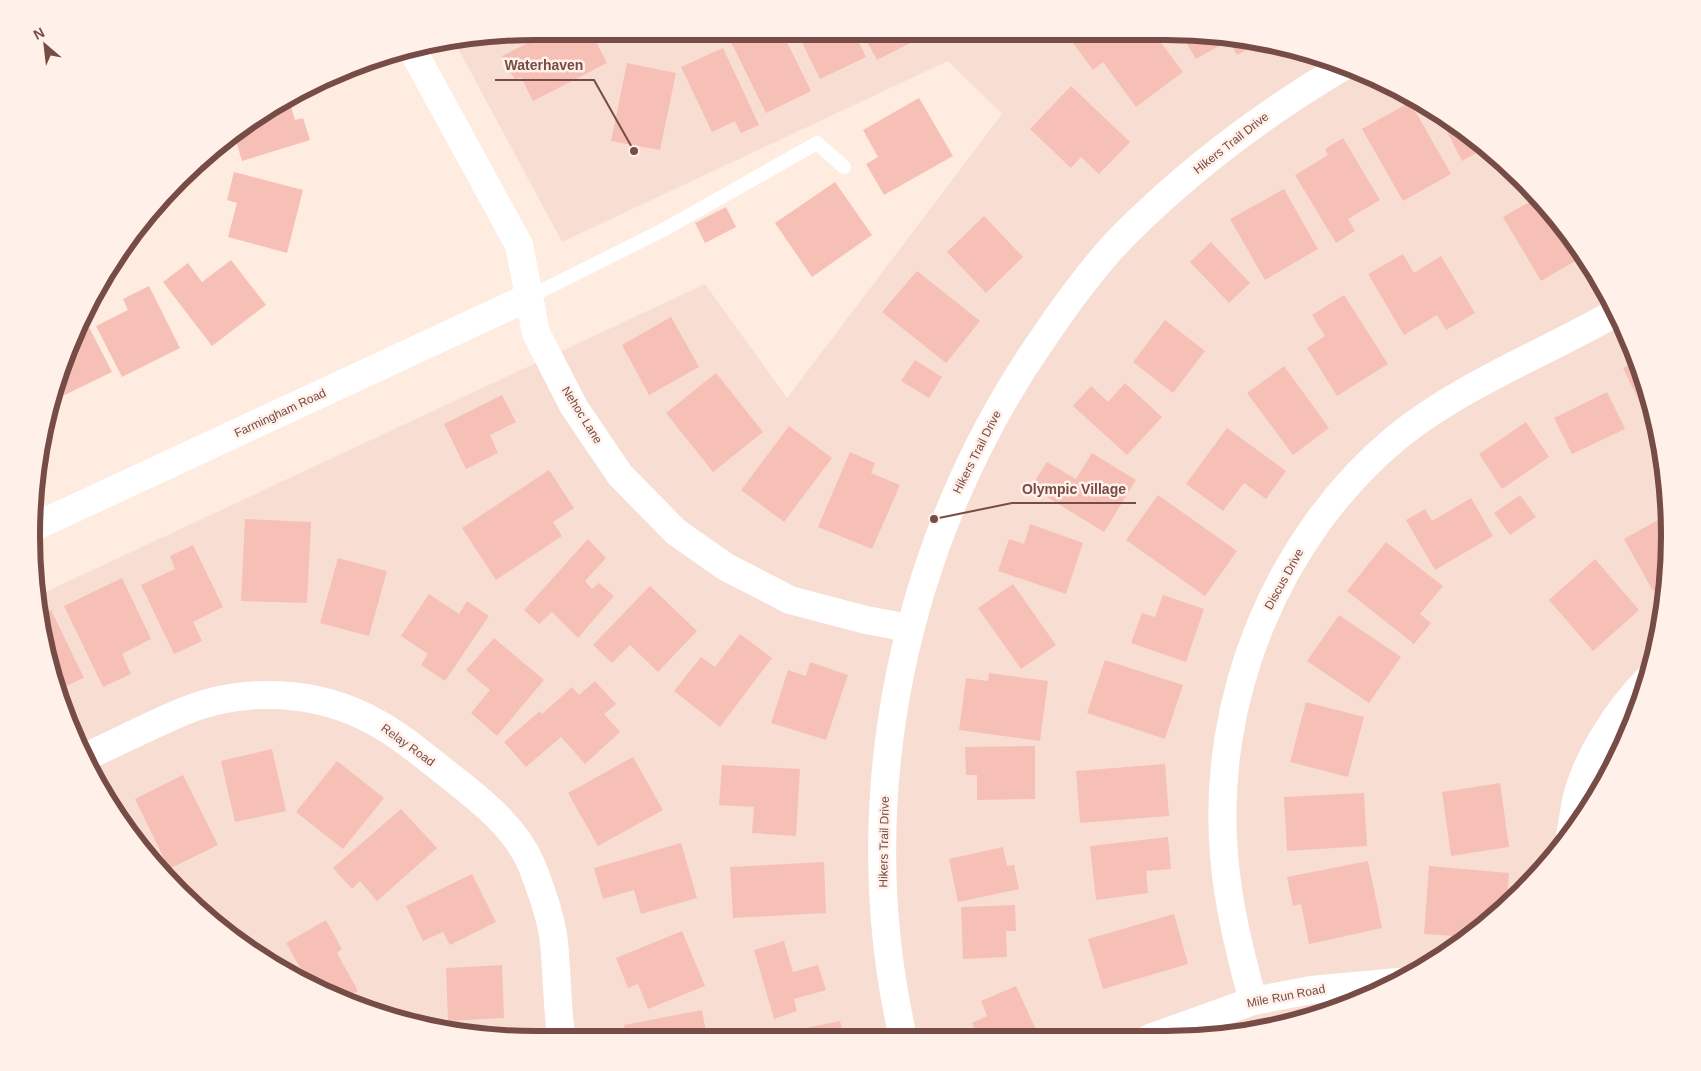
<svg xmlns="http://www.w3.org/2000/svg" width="1701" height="1071" viewBox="0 0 1701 1071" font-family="Arial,sans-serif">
	<rect width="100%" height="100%" fill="#feece1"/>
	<path fill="#f8ded2" d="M469,36H1231L1359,70L1473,136L1545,203L1602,284L1643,374L1665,470L1669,569L1652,666L1618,759L1565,843L1473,935L1389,988L1296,1022L1199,1039L470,1035L343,1001L228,935L157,868L116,815L83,758L49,666L39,595L705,284L787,398L1002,114L948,61L562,242L453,39Z"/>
	<g fill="#f6c0b6">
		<path d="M495,36H517L499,45Z"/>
		<path d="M541,36H593L607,63L533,101L521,77L515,80L502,56Z"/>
		<path d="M728,36H784L811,91L766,113Z"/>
		<path d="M799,36H856L866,57L820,79Z"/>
		<path d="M864,36H918L920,38L877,60Z"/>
		<path d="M1068,36H1156L1183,72L1136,107L1103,62L1093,70Z"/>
		<path d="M1182,36H1231L1258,43L1237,55L1229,40L1196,59Z"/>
		<path d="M723,48L759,125L741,133L735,121L712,132L681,67Z"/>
		<path d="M627,63L676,73L660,150L611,141Z"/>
		<path d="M1071,86L1130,142L1099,174L1081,157L1071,168L1030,129Z"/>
		<path d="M919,98L953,156L884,195L866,164L878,157L863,130Z"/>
		<path d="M289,100L295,120L303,118L310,140L242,161L234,134L255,116Z"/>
		<path d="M1410,102L1451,174L1403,201L1362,129Z"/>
		<path d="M1439,116L1473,136L1486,148L1462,161Z"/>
		<path d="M1343,138L1380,200L1348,219L1355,231L1336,243L1295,175L1328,155L1325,149Z"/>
		<path d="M234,172L303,190L287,253L228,237L237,203L227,200Z"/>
		<path d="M835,182L872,235L812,277L775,223Z"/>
		<path d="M1284,189L1318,249L1265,280L1230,219Z"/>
		<path d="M1538,197L1582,257L1541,281L1503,217Z"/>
		<path d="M726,207L736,227L705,243L695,223Z"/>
		<path d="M984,216L1023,257L986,293L947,252Z"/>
		<path d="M1211,242L1250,283L1229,303L1190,262Z"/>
		<path d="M1403,254L1414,273L1441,256L1475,313L1446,330L1437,315L1404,335L1368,274Z"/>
		<path d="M231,260L266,305L212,346L163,282L188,263L202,282Z"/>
		<path d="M917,271L980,321L946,363L882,312Z"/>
		<path d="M149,286L180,348L122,377L96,326L128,310L123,299Z"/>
		<path d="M1344,295L1388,364L1337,396L1307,348L1325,336L1312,315Z"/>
		<path d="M671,317L699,367L649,395L622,345Z"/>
		<path d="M1165,320L1205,351L1173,393L1133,362Z"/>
		<path d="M89,327L112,372L50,402L58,373L76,333Z"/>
		<path d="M915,360L942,377L929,398L901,381Z"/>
		<path d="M1637,361L1643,374L1651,407L1644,411L1623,368Z"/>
		<path d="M1284,366L1329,428L1293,455L1247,393Z"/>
		<path d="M716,373L763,432L713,472L666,413Z"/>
		<path d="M1125,383L1162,417L1127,455L1073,406L1091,386L1108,402Z"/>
		<path d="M1607,392L1625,429L1572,454L1554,418Z"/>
		<path d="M502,395L516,422L490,435L498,453L466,469L444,424Z"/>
		<path d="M1526,422L1549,457L1502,489L1479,454Z"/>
		<path d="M789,426L832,458L784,522L741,490Z"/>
		<path d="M1227,428L1286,471L1266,499L1244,483L1223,511L1186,484Z"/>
		<path d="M850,452L875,463L871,473L900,485L872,549L818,527Z"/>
		<path d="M1092,453L1136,480L1104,532L1031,487L1047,462L1076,479Z"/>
		<path d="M549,470L574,508L553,522L562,536L496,580L462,528Z"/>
		<path d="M1158,495L1237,551L1205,596L1126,540Z"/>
		<path d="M1520,495L1536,517L1510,535L1494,513Z"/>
		<path d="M1471,498L1493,536L1435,570L1406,520L1425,509L1432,521Z"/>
		<path d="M1667,515L1669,569L1666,583L1653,591L1624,539Z"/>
		<path d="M245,519L311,522L307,603L241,601Z"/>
		<path d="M1030,524L1083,543L1066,594L998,571L1009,539L1024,544Z"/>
		<path d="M588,539L606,558L585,581L592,589L599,583L614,596L578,638L552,612L539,624L524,610Z"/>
		<path d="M1386,542L1443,586L1420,614L1431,623L1414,644L1347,591Z"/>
		<path d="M193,545L223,607L193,622L202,641L174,654L141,585L175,569L170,556Z"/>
		<path d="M338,558L387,571L369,636L320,623Z"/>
		<path d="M1595,559L1639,610L1593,651L1549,600Z"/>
		<path d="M122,578L151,639L122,654L131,674L103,687L64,606Z"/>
		<path d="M1013,584L1056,645L1021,669L978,608Z"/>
		<path d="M650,586L697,631L658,672L630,645L612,663L593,645Z"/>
		<path d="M429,594L459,614L467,601L489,616L445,681L421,665L428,654L401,636Z"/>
		<path d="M1163,595L1204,609L1186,662L1131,643L1142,613L1155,617Z"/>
		<path d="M51,610L84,678L59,689L66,704L63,705L49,666L42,615Z"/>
		<path d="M1339,615L1401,657L1369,703L1307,661Z"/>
		<path d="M740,634L772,658L720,727L674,691L701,657L715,667Z"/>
		<path d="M494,638L544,680L497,736L471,713L490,690L466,670Z"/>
		<path d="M1105,660L1183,685L1165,739L1087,713Z"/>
		<path d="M810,662L848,675L826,740L771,723L788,670L806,676Z"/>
		<path d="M989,673L1048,681L1040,741L959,730L966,678L988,681Z"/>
		<path d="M595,681L616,704L604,714L620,732L585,764L561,737L526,767L504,742L540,711L542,714L572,687L579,695Z"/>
		<path d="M1306,702L1364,717L1348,777L1290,762Z"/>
		<path d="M1035,746V799L977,800V775H966L965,747Z"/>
		<path d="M272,749L286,811L235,822L221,761Z"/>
		<path d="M633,757L663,810L598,846L568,793Z"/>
		<path d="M337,761L384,798L343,849L296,812Z"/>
		<path d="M1165,764L1169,816L1080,823L1076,771Z"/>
		<path d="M722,765L800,769L796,836L752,833L754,807L719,805Z"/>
		<path d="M183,775L218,845L169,869L135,799Z"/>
		<path d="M1500,783L1509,847L1451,856L1442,792Z"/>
		<path d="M1364,793L1367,846L1287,851L1284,797Z"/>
		<path d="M118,807L133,835L132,836L113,809Z"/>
		<path d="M401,809L437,848L377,901L360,881L352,889L333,868Z"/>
		<path d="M1168,837L1171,869L1146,871L1148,893L1096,900L1090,846Z"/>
		<path d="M681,843L697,898L641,914L634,890L603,899L594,868Z"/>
		<path d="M1003,847L1007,866L1014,865L1019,889L958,902L949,859Z"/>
		<path d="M1368,861L1382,928L1309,944L1301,904L1293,906L1287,877Z"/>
		<path d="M824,862L826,913L733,918L730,867Z"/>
		<path d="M1429,866L1509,873L1507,901L1469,937L1424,934Z"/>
		<path d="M472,874L496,922L450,945L443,932L423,941L406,906Z"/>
		<path d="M1015,905L1016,931H1006L1007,957L963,959L961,907Z"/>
		<path d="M1174,914L1188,964L1103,989L1088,939Z"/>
		<path d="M326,920L342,949L337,953L358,991L341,1001L308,981L286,943Z"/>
		<path d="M682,931L705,986L648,1009L638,984L628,988L616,958Z"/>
		<path d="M784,941L793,972L818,965L826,990L794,999L797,1011L774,1019L754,950Z"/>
		<path d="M502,965L504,1018L448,1021L446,968Z"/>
		<path d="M1016,986L1037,1032L1025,1038H979L972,1023L987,1016L981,1001Z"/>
		<path d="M702,1010L707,1037L626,1036L624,1025Z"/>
		<path d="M840,1021L844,1037H766V1036Z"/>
	</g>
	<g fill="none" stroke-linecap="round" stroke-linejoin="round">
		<path stroke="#fff" stroke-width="14" d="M527,298L665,229L817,143L844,167"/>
		<g stroke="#fff" stroke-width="28">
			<path d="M412,49L519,245L536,333L574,407L620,475L676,532L726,567L790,600L866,620L909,628"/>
			<path d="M83,758C116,743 149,726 182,712C243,686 318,690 375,722C401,736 423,755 446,773C478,798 516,827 532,866C541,890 551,916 554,942C557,973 557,1005 561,1036"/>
			<path d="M1570,835C1573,822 1574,809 1577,797C1587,757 1619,708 1648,679"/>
			<path d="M1253,1001C1240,953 1228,905 1224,855C1211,700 1276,538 1396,438C1461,385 1543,354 1615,313"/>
			<path d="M903,1037C848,798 904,537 1044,337C1069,300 1095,264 1126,233C1191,168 1265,113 1344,66"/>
			<path d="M1150,1038L1253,1001L1311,990L1398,982"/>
		</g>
		<path stroke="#fff" stroke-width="28" d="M32,528L527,298"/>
	</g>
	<g text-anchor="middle" stroke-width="5" stroke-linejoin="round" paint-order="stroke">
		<g font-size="12" fill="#774b46" stroke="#fff1e9">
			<text transform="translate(1231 143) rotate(-38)" y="4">Hikers Trail Drive</text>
			<text transform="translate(280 413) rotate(-25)" y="4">Farmingham Road</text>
			<text transform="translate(582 415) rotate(58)" y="4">Nehoc Lane</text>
			<text transform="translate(977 452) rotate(-63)" y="4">Hikers Trail Drive</text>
			<text transform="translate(1284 579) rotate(-61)" y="4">Discus Drive</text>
			<text transform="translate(408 745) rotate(36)" y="4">Relay Road</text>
			<text transform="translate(884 842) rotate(-89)" y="4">Hikers Trail Drive</text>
			<text transform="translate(1286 996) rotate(-11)" y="4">Mile Run Road</text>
		</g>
	</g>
	<path d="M0 0H1701V1071H0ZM535 40H1166A495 495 0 0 1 1661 535V536A495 495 0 0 1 1166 1031H535A495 495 0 0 1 40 536V535A495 495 0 0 1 535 40Z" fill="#fff1e9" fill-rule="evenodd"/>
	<path fill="none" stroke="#774b46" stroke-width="6" d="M535 40H1166A495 495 0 0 1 1661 535V536A495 495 0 0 1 1166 1031H535A495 495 0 0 1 40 536V535A495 495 0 0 1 535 40Z"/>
	<path fill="none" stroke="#774b46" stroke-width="2" d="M634 151L594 80H495M934 519L1012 503H1136"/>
	<g fill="#774b46" stroke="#fff1e9" stroke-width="2">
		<circle cx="634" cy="151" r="5"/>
		<circle cx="934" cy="519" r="5"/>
	</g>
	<g font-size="14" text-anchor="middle" font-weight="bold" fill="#774b46" stroke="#fff1e9" stroke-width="5" stroke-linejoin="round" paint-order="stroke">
		<text x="544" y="70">Waterhaven</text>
		<text x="1074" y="494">Olympic Village</text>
	</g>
	<g transform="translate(45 45) rotate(332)" stroke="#fff1e9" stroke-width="4" paint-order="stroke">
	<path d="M0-4L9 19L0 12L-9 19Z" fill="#774b46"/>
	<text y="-8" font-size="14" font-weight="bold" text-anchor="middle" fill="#774b46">N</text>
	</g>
</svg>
